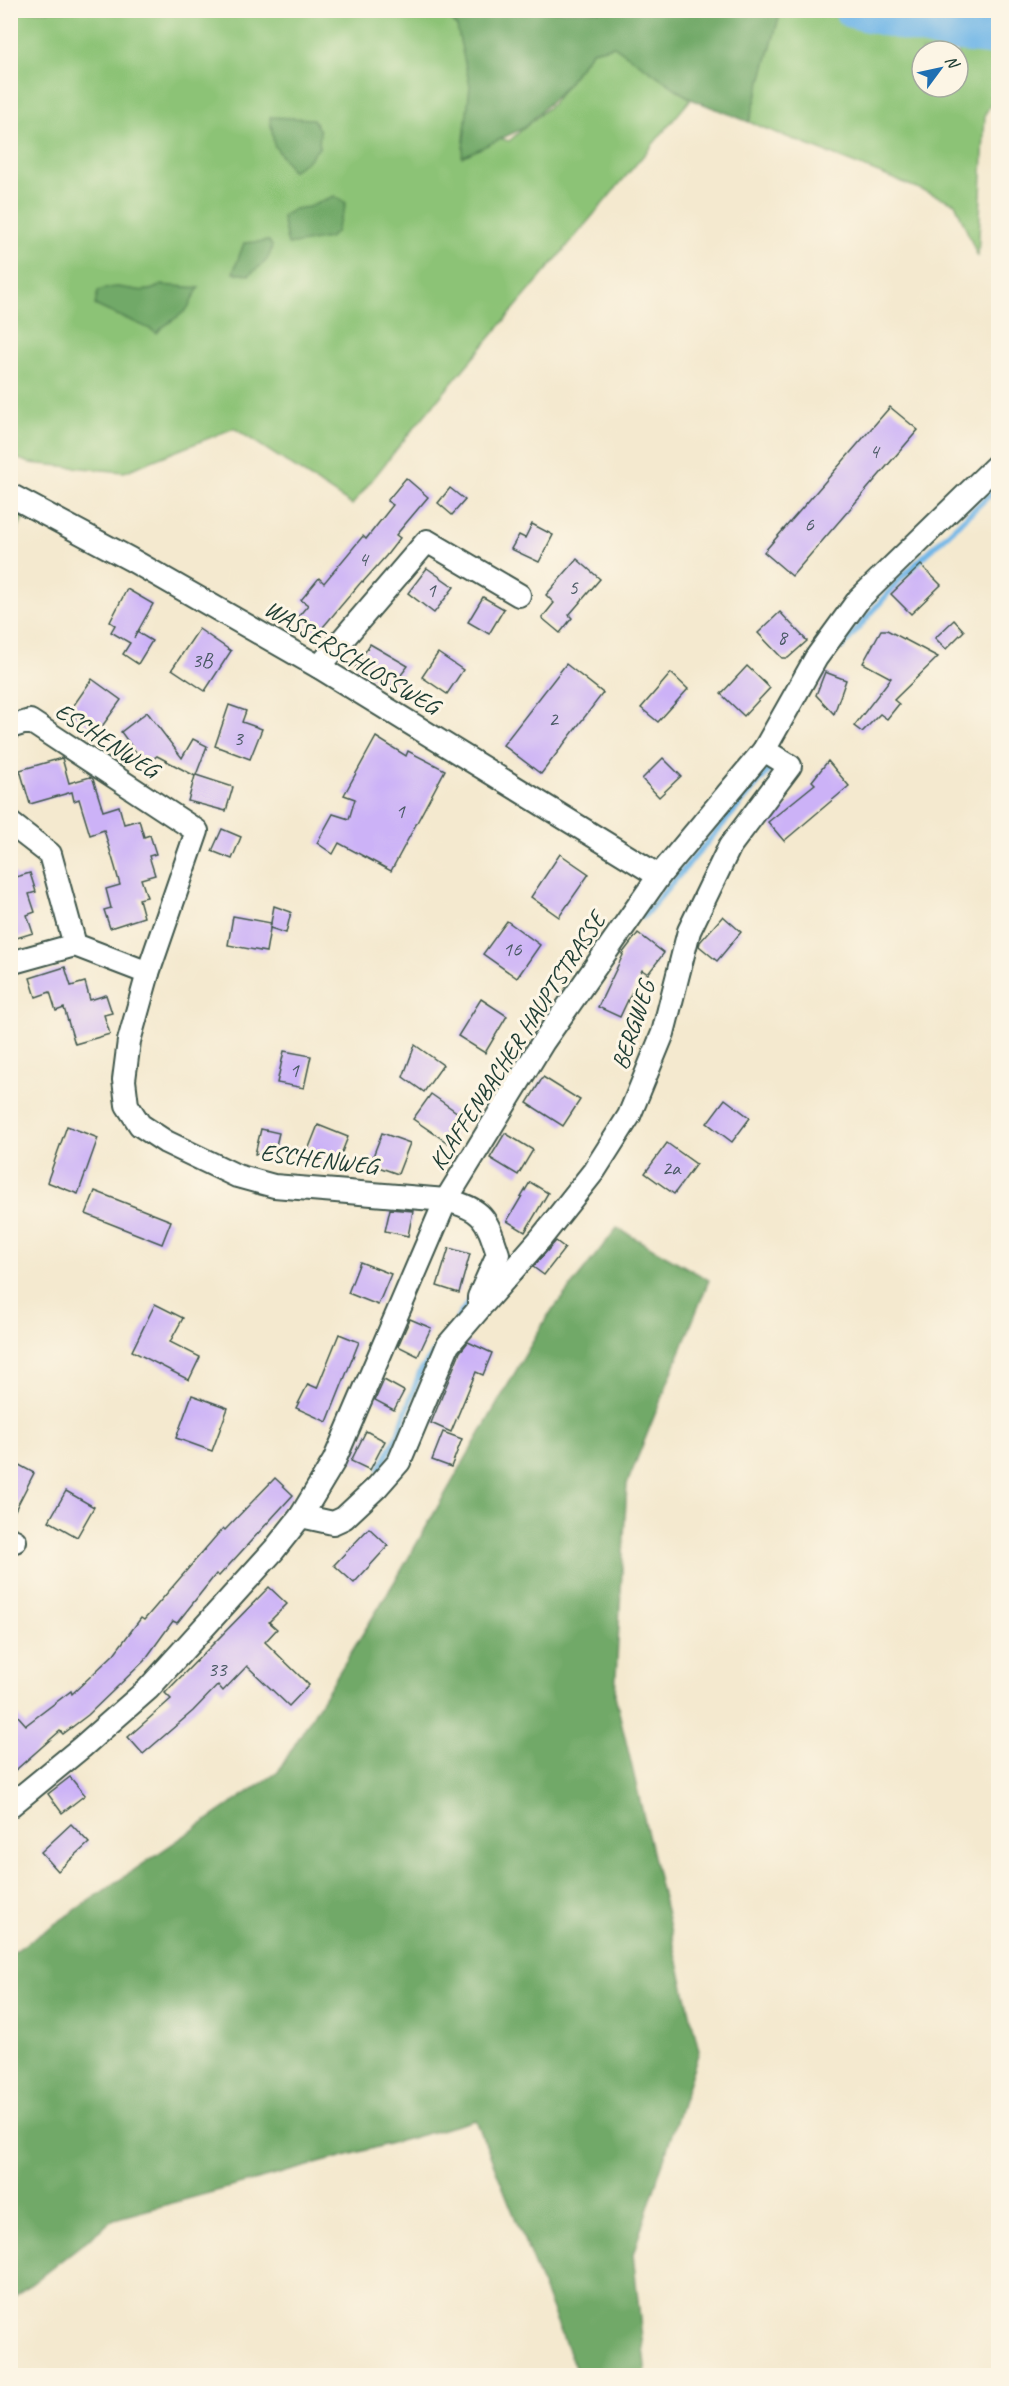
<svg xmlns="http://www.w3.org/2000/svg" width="1009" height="2386" viewBox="0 0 1009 2386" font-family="Caveat,sans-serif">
	<rect width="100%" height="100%" fill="#fcf5e5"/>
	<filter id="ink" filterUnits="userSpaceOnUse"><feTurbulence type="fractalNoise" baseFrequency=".0167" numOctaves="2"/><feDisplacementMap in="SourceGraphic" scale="12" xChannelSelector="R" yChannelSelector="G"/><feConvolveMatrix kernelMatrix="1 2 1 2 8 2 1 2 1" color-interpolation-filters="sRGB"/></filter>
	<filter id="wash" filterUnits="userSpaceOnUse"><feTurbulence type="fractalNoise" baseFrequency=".008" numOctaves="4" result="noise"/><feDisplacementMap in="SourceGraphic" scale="24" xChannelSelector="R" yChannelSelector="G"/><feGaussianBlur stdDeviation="1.35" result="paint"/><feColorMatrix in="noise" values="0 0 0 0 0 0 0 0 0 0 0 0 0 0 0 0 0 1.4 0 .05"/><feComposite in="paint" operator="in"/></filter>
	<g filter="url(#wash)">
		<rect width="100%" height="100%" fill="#f4e9cf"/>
		<g fill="#8cc376" stroke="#568055" stroke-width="1.5" fill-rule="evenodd">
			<path d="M10,11H454L481,133L509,141L552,104L592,51L614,46L691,99L408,435L352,505L234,428L124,472L30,463L10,456Z"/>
			<path d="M781,11H998V92L985,114L978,257L955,203L749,122ZM922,51H958V87H922Z"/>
			<path d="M11,498L29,507L11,541Z"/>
		</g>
		<g fill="#71a967" stroke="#48734e" stroke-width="1.5">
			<path d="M445,11H781L749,122L691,99L614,46L592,51L564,88L524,128L462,157L470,86L457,27Z"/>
			<path d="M270,117L313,119L320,131L319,148L307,161L292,171L274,145Z"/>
			<path d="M334,196L346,203C344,215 338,221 336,232L329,238L288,245L282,217L294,209L309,207Z"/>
			<path d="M269,241L272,246C269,264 261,264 249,275L233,273L244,243Z"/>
			<path d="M161,285L199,288C194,294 191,305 186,310C177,319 165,323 157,333C137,321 115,316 95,305L98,291C104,289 111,287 118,287C135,289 145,295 161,285Z"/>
			<path d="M617,1228L709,1280L627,1484L615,1695L699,2051L633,2254L646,2375H578L476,2120L114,2219L11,2300V1954L278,1772L398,1576L547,1317Z"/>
		</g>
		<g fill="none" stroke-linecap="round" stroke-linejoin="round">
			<g stroke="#70b6e7" stroke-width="6">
				<path d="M842,647L901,578L998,487"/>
				<path d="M643,917L771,768"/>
				<path d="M458,1318L471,1298"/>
				<path d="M380,1469L399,1432L420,1372L435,1351"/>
			</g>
			<path stroke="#70b6e7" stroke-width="36" d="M852,10L943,32L998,38"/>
		</g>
		<g id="blocks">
			<g fill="#ccb2f7">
				<path d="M890,407L918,430L792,576L764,552Z"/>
				<path d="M406,478L428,497L396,535L400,538L386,556L363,582L362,581L318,633L298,617L308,605L301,600L319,578L324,583L363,536L366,539L393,505L387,501Z"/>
				<path d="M450,488L465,500L452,515L438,503Z"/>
				<path d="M532,524L553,535L539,562L511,549L519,535L525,538Z"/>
				<path d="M577,559L600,579L569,615L572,618L560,633L542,618L554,603L546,595Z"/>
				<path d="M921,565L941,585L911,614L891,594Z"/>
				<path d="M427,568L454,587L434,613L408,593Z"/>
				<path d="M127,589L153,604L134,638L137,632L152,641L138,664L123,654L130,643L111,632L115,625L110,622Z"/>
				<path d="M483,597L504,609L489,634L468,622Z"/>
				<path d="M780,612L807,641L788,658H782L758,633Z"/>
				<path d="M954,620L964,631L946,649L935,638Z"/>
				<path d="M199,629L231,651L205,691L172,669Z"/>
				<path d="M881,630H887L938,657L894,700L899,704L887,719L880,714L862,732L854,726L891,678L863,663Z"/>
				<path d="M370,644L408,666L390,689L355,668Z"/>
				<path d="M438,653L463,670L447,694L422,677Z"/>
				<path d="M566,664L603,693L541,774L503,745Z"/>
				<path d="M747,666L770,688L744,716L721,694Z"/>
				<path d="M825,672L846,680L834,714L816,695Z"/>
				<path d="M671,673L688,689L658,722L641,708Z"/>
				<path d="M92,679L121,700L98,732L69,712Z"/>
				<path d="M229,705L246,711L242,722L262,729L250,759L215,746Z"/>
				<path d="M147,712L182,758L193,739L207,746L196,775L233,787L226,811L188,801L195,776L157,756L145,765L121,732Z"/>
				<path d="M376,737L406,756L408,751L445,770L391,871L339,843L333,854L317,843L333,814L349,819L355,799L344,795Z"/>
				<path d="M62,758L69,783L90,777L93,779L103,811L119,806L124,824L139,820L144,837L150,835L156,854L149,856L155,875L141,879L147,897L139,899L144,917L110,928L104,910L111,908L106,889L120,885L115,867L104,830L90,835L79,799L74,801L72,792L30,804L20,770Z"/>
				<path d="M663,758L681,776L659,797L642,779Z"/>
				<path d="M828,761L849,786L784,841L768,822L815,784L812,781Z"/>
				<path d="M222,829L241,837L232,859L212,851Z"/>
				<path d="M560,854L589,874L559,917L531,897Z"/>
				<path d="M15,873L16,877L30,873L36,892L29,894L35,912L27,915L33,933L10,940V874Z"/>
				<path d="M274,906L291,912L286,933L270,928Z"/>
				<path d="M233,916L271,923L266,952L228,945Z"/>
				<path d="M723,916L741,932L717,961L699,946L700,942Z"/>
				<path d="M507,921L540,945L517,978L483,954Z"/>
				<path d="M638,933L664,953L648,974L642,970L620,1017L598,1007L623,955L622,954Z"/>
				<path d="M65,967L71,986L85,982L90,1000L106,995L112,1013L104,1015L110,1034L75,1044L64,1008L56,1011L50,992L36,997L30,978Z"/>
				<path d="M481,999L507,1016L485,1053L458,1036Z"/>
				<path d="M415,1045L443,1065L424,1092L403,1077Z"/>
				<path d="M284,1051L311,1056L304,1088L277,1083Z"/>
				<path d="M543,1077L580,1100L563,1126L527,1103Z"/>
				<path d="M431,1094L465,1118L448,1143L413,1119Z"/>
				<path d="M725,1099L750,1118L732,1142L707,1123Z"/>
				<path d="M318,1125L348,1137L334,1172L304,1160Z"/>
				<path d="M67,1126L98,1138L78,1194L47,1182Z"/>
				<path d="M261,1129L279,1133L273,1158L255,1154Z"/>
				<path d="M382,1133L410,1143L398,1174L370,1164Z"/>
				<path d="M505,1133L533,1150L518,1175L490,1158Z"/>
				<path d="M667,1143L696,1164L674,1194L645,1173Z"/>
				<path d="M530,1182L548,1193L525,1232L507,1221Z"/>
				<path d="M95,1191L171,1221L162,1244L86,1214Z"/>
				<path d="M390,1209L413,1211L408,1236L385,1231Z"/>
				<path d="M556,1241L565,1248L544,1275L533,1267Z"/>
				<path d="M449,1248L470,1254L459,1293L437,1286Z"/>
				<path d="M360,1262L391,1274L378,1305L348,1293Z"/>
				<path d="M155,1304L183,1318L170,1342L200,1357L189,1380L132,1351Z"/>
				<path d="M410,1319L431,1328L418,1356L398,1346Z"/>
				<path d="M339,1334L359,1342L327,1422L296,1408L308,1384L317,1388Z"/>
				<path d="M468,1342L492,1353L483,1375L476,1372L451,1432L431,1423L460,1352Z"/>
				<path d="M384,1380L404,1391L394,1410L375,1400Z"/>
				<path d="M192,1395L228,1408L212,1451L176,1438Z"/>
				<path d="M366,1431L385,1441L370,1470L351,1461Z"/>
				<path d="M443,1432L462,1439L451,1467L432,1460Z"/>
				<path d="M10,1460L34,1473L10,1520Z"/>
				<path d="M275,1478L293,1495L219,1576L216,1574L177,1623L173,1621L144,1661L88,1715L63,1734L60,1731L10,1775V1707L26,1725L71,1691L72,1694L114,1654L141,1618L144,1620L223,1528L225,1530Z"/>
				<path d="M66,1491L94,1507L77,1537L49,1521Z"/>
				<path d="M369,1528L388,1546L354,1583L334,1565Z"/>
				<path d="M269,1587L287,1604L269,1622L277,1629L265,1642L309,1685L289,1706L247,1666L223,1691L218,1685L193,1711L143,1754L128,1737L171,1699L165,1693Z"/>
				<path d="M70,1777L85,1795L62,1813L48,1794Z"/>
				<path d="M71,1824L89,1843L58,1871L41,1852Z"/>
			</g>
		</g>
	</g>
	<g filter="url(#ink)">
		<use href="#blocks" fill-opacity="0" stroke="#3f574b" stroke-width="1.5"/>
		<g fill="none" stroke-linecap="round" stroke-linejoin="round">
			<g stroke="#3f574b" stroke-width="26">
				<g id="minor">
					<path d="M10,495L130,559L319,667L659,876"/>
					<path d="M319,667L427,541L519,595"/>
					<path d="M10,727L30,721L197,831L148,973L129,1041L124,1080L127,1105L140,1125L166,1142L237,1176L274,1186L446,1200C484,1209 487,1220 498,1254L479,1297V1309L448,1345L399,1462L377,1487L344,1518L333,1523L301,1516"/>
					<path d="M10,823L50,854L75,945L148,973"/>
					<path d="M10,963L75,945"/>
					<path d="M484,1303L541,1238L594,1171L629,1116L663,1033L689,931L730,846L790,766L764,750"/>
					<path d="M10,1539L15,1541"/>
					<path d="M10,1806L82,1747L148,1689L274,1550L301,1516L334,1461L446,1200L543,1042L659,876L764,750L816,658L859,599L998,464"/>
				</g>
			</g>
			<use href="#minor" stroke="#fff" stroke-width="22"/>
		</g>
	</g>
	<g text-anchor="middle" stroke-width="6" stroke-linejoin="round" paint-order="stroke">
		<g font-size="21" fill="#4a5a65">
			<text x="874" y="458">4</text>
			<text x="809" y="531">6</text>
			<text x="363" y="566">4</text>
			<text x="573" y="594">5</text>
			<text x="431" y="597">1</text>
			<text x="782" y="644">8</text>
			<text x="202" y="667">3B</text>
			<text x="553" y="726">2</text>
			<text x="238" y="745">3</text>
			<text x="400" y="818">1</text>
			<text x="512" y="956">16</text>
			<text x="294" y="1077">1</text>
			<text x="671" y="1175">2a</text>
			<text x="217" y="1676">33</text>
		</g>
		<g font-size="24" fill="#1f3d34" stroke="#fcf5e5">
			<text transform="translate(352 657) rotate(31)" y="8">WASSERSCHLOSSWEG</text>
			<text transform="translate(107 740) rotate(33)" y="8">ESCHENWEG</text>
			<text transform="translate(633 1025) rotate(-72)" y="8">BERGWEG</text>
			<text transform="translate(517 1041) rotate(-57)" y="8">KLAFFENBACHER HAUPTSTRASSE</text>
			<text transform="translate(319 1159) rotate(7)" y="8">ESCHENWEG</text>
		</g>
	</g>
	<rect width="1009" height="2386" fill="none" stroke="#fcf5e5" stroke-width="36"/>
	<g transform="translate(940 69) rotate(57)"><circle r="28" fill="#fcf5e5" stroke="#a4ab9e" stroke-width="1.5"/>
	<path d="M0-4.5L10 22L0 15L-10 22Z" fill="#1f6fb2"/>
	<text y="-9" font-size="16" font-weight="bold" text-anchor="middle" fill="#1f3d34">N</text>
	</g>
</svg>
